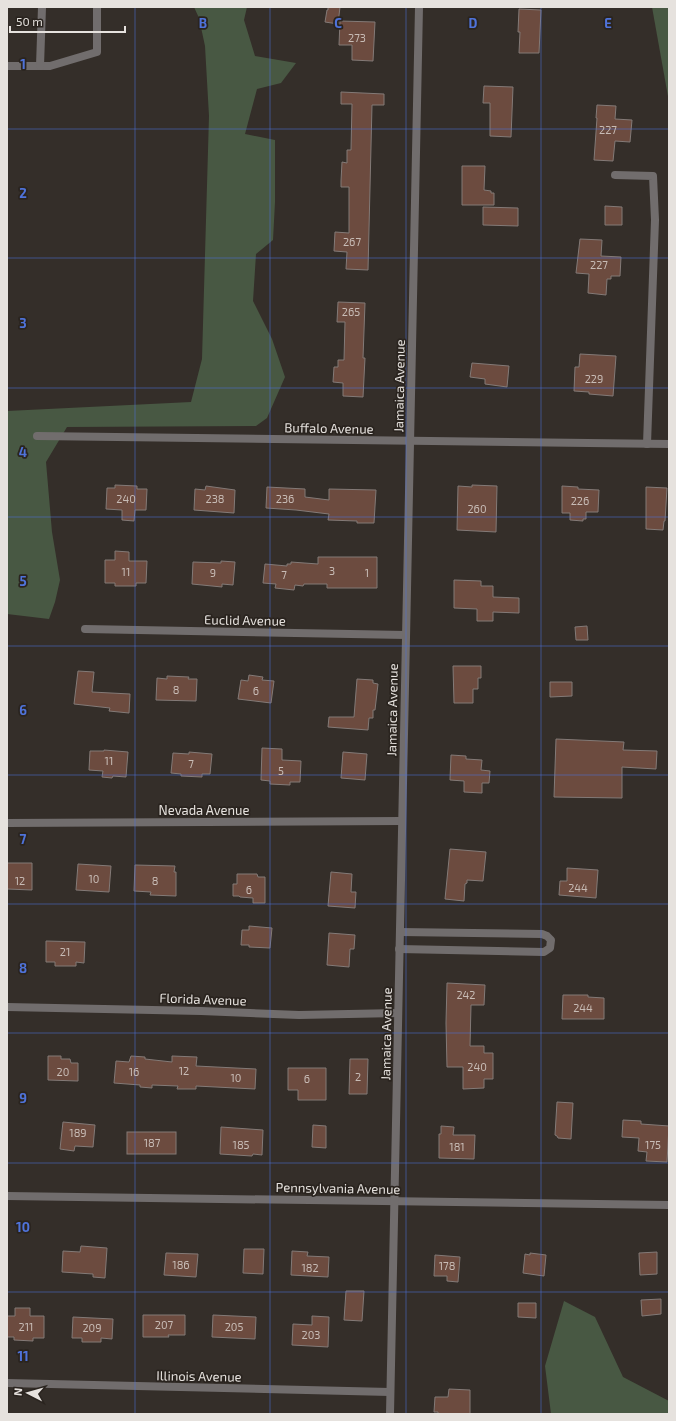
<svg xmlns="http://www.w3.org/2000/svg" width="676" height="1421" viewBox="0 0 676 1421" font-family="'Exo 2',sans-serif">
	<rect width="100%" height="100%" fill="#342e29"/>
	<g fill="#485843">
		<path d="M194,7H247L244,20L255,56L296,63L281,83L257,89L245,134L275,140V202L273,240L256,254L253,301L272,339L285,377L267,418L256,426L67,427L46,462L52,532L60,580L55,602L49,619L7,614V411L191,402L202,359L209,116L205,46L199,18Z"/>
		<path d="M652,7H669V102Z"/>
		<path d="M564,1301L595,1317L623,1377L669,1401V1414H551L545,1366Z"/>
	</g>
	<g fill="#6c4b3f" stroke="#837a77">
		<path d="M328,7H340L338,24L325,22L327,10H328Z"/>
		<path d="M519,9L541,10L539,53H519L520,32H518Z"/>
		<path d="M340,21L375,22L373,61L352,60V45H339Z"/>
		<path d="M484,86L513,87L511,137L490,136V103H483Z"/>
		<path d="M341,92L384,94V105H372L368,270L346,269L347,252L334,251L335,232L349,233V187H341V181L342,162L347,163V150H351L352,104H341Z"/>
		<path d="M597,105L616,106L615,119L632,120L630,142L615,141L613,161L594,160L597,118H596Z"/>
		<path d="M462,166H485L484,190L491,191V193H494V205H462Z"/>
		<path d="M605,206L622,207V225H605Z"/>
		<path d="M483,207L518,208V226L483,225Z"/>
		<path d="M580,239L602,240L601,256L621,257L620,276H611V279H607L606,295L588,293L589,274L576,273Z"/>
		<path d="M338,302L365,303L363,358H365L363,397L343,396V383L333,382L334,367H338V360H344L345,322H337Z"/>
		<path d="M580,354L616,356L613,396L589,394V392L574,391L575,367H579Z"/>
		<path d="M472,363L509,366L507,387L485,384V379L470,377Z"/>
		<path d="M115,485L137,486V489H147L146,510H135L134,521L122,520V510L106,509L107,488H115Z"/>
		<path d="M472,485L497,486L496,532L457,530L458,486L472,487Z"/>
		<path d="M206,486L235,490L234,513L194,510L195,489L205,490Z"/>
		<path d="M562,486L578,487V489L599,490L598,512H586V519H583V521L570,520V513H562Z"/>
		<path d="M267,487L305,489V497L329,500V489L376,490L374,523H357V521L328,520L329,514L296,510L266,508Z"/>
		<path d="M646,487L667,488L665,521H664L663,530L646,529Z"/>
		<path d="M115,551L129,552V561H147L146,583H136V586H115V583H105V560H115Z"/>
		<path d="M318,557H377V588H327V584H304L303,586L295,585L294,590L275,588L276,584L263,583L265,564L287,566V564H291V562L318,564Z"/>
		<path d="M221,561L235,562L233,585L222,584V587L192,584L193,562L221,563Z"/>
		<path d="M454,580L481,581V586H493V597L519,598V613L493,612V621H477V609L454,608Z"/>
		<path d="M587,626L588,640H576L575,627Z"/>
		<path d="M453,666H481V678H478V689H473V703H454Z"/>
		<path d="M78,671L94,672L92,692L130,694L129,713L109,711L110,708L74,704Z"/>
		<path d="M249,675L263,677L262,680L274,681L271,703L238,699L241,680L248,681Z"/>
		<path d="M167,676L189,677L188,679H197L196,701L156,700L157,678L167,679Z"/>
		<path d="M357,679L373,680V683L378,684L375,710H373V718H369L368,730L328,727L329,717H354Z"/>
		<path d="M550,682H572V696L550,697Z"/>
		<path d="M556,739L624,742L623,750L657,751L656,769L622,767V798L554,797Z"/>
		<path d="M262,748L282,749V760L301,761L300,782H290V785L270,784V781L261,780Z"/>
		<path d="M104,750L128,752L126,777L113,776L112,778L102,777L103,771L89,770L90,751H104Z"/>
		<path d="M189,752L212,754L210,774H202V777L181,776V774L171,773L173,753L189,754Z"/>
		<path d="M343,752L367,754L365,780L341,778Z"/>
		<path d="M451,755L466,756V759L482,760L481,770L490,771L489,783H482V793L464,792V781L450,780Z"/>
		<path d="M450,849L486,852L483,881L467,880V883L465,884L464,901L445,899Z"/>
		<path d="M7,863H32V890L7,889Z"/>
		<path d="M78,864L111,866L109,892L76,890Z"/>
		<path d="M135,865L175,866L174,872H176V896L150,895L151,892L134,891Z"/>
		<path d="M567,868L598,870L596,898L559,895L560,881H567Z"/>
		<path d="M331,872L352,874L351,892H356L355,908L328,906Z"/>
		<path d="M237,874H257L258,877H265V903H253V898L240,897L239,896H233V884H237Z"/>
		<path d="M249,926L272,928L270,948L249,947V945H241L242,930H249Z"/>
		<path d="M329,933L355,935L354,949H350L349,967L327,965Z"/>
		<path d="M46,941L85,942L84,963L76,962V966H55V962H46Z"/>
		<path d="M447,983L485,985L484,1005H471L470,1046H484V1053H493V1079H484V1088L463,1089V1067H447L446,1023Z"/>
		<path d="M563,995H588V997L604,998V1019H562Z"/>
		<path d="M48,1056H61V1059H70L71,1063H78V1081L48,1080Z"/>
		<path d="M131,1056L145,1057V1059L172,1062V1056L197,1057L196,1066L256,1069L255,1089L196,1086V1089H177L178,1086L152,1085V1088L140,1087V1085L114,1083L116,1061L129,1062Z"/>
		<path d="M350,1059H368L367,1094H349Z"/>
		<path d="M288,1068H326V1100H298V1090H288Z"/>
		<path d="M557,1102L573,1103L571,1139L558,1138L557,1136L555,1135Z"/>
		<path d="M623,1120L641,1121V1124L669,1126L667,1162L646,1161L647,1152L638,1151L639,1138L622,1137Z"/>
		<path d="M63,1122L95,1125L93,1147L75,1146L74,1151L60,1149Z"/>
		<path d="M313,1125L326,1126V1148L312,1147Z"/>
		<path d="M441,1126L454,1127L453,1135H475L474,1159L439,1158V1134H441Z"/>
		<path d="M221,1127L263,1130L262,1155L253,1154L252,1156L220,1154Z"/>
		<rect x="127" y="1132" width="49" height="22"/>
		<path d="M81,1246L107,1248L105,1278L93,1277V1274L62,1272L63,1251L80,1252Z"/>
		<path d="M244,1249H264L263,1274L243,1273Z"/>
		<path d="M292,1251L308,1252L307,1256L329,1257L328,1277L291,1275Z"/>
		<path d="M657,1252V1274L640,1275L639,1253Z"/>
		<path d="M166,1253L198,1254L196,1277L164,1275Z"/>
		<path d="M530,1253L546,1255L544,1276L523,1273L525,1254L530,1255Z"/>
		<path d="M435,1255L460,1257L458,1282L447,1281V1276H434Z"/>
		<path d="M346,1291H364L362,1321L344,1320Z"/>
		<path d="M661,1299V1314L642,1316L641,1300Z"/>
		<path d="M518,1303H536V1318L518,1317Z"/>
		<path d="M15,1308H30V1316H44V1338H33V1341L14,1340V1337H7V1316H15Z"/>
		<path d="M143,1315H185V1335H168L169,1337H143Z"/>
		<path d="M213,1315L256,1317L255,1339L212,1337Z"/>
		<path d="M312,1316L329,1317L328,1347L292,1345L293,1324L312,1325Z"/>
		<path d="M73,1317L113,1319L112,1339L101,1338V1342H82V1338H72Z"/>
		<path d="M449,1389L470,1390V1414H438V1412H434L435,1397H448Z"/>
	</g>
	<g fill="none" stroke-linecap="round" stroke-linejoin="round">
		<g stroke="#716d6d" stroke-width="8">
			<path d="M7,66H50L97,52V7"/>
			<path d="M40,66L42,7"/>
			<path d="M615,175L653,176L655,220L647,444"/>
			<path d="M399,949L544,952L550,948L551,940L547,936L542,934L400,932"/>
		</g>
		<g stroke="#716d6d" stroke-width="8">
			<path d="M37,436L669,444"/>
			<path d="M85,629L406,635"/>
			<path d="M7,823L402,821"/>
			<path d="M7,1007L201,1011L299,1015L398,1013"/>
			<path d="M7,1196L669,1205"/>
			<path d="M7,1383L390,1392"/>
			<path d="M390,1414L419,7"/>
		</g>
	</g>
	<path fill="none" stroke="#4f73da" stroke-width="1" stroke-opacity="0.55" d="M135,7V1414M270,7V1414M406,7V1414M541,7V1414M7,129H669M7,258H669M7,388H669M7,517H669M7,646H669M7,775H669M7,904H669M7,1033H669M7,1163H669M7,1292H669"/>
	<g text-anchor="middle" stroke-width="3.5" stroke-linejoin="round" paint-order="stroke">
		<g font-size="11" fill="#c8bcb6">
			<text x="357" y="42">273</text>
			<text x="608" y="134">227</text>
			<text x="352" y="246">267</text>
			<text x="599" y="269">227</text>
			<text x="351" y="316">265</text>
			<text x="594" y="383">229</text>
			<text x="126" y="503">240</text>
			<text x="215" y="503">238</text>
			<text x="285" y="503">236</text>
			<text x="580" y="505">226</text>
			<text x="477" y="513">260</text>
			<text x="332" y="575">3</text>
			<text x="126" y="576">11</text>
			<text x="213" y="577">9</text>
			<text x="367" y="577">1</text>
			<text x="284" y="579">7</text>
			<text x="176" y="694">8</text>
			<text x="256" y="695">6</text>
			<text x="109" y="765">11</text>
			<text x="191" y="768">7</text>
			<text x="281" y="775">5</text>
			<text x="94" y="883">10</text>
			<text x="20" y="885">12</text>
			<text x="155" y="885">8</text>
			<text x="578" y="892">244</text>
			<text x="249" y="894">6</text>
			<text x="65" y="956">21</text>
			<text x="466" y="999">242</text>
			<text x="583" y="1012">244</text>
			<text x="477" y="1071">240</text>
			<text x="184" y="1075">12</text>
			<text x="63" y="1076">20</text>
			<text x="134" y="1076">16</text>
			<text x="358" y="1081">2</text>
			<text x="236" y="1082">10</text>
			<text x="307" y="1083">6</text>
			<text x="78" y="1137">189</text>
			<text x="152" y="1147">187</text>
			<text x="241" y="1149">185</text>
			<text x="653" y="1149">175</text>
			<text x="457" y="1151">181</text>
			<text x="181" y="1269">186</text>
			<text x="447" y="1270">178</text>
			<text x="310" y="1272">182</text>
			<text x="164" y="1329">207</text>
			<text x="26" y="1331">211</text>
			<text x="234" y="1331">205</text>
			<text x="92" y="1332">209</text>
			<text x="311" y="1339">203</text>
		</g>
		<g font-size="13" fill="#e6e2de" stroke="#2a241f">
			<text transform="translate(399 386) rotate(-89)" y="5">Jamaica Avenue</text>
			<text transform="translate(329 428) rotate(1)" y="5">Buffalo Avenue</text>
			<text transform="translate(245 620) rotate(1)" y="5">Euclid Avenue</text>
			<text transform="translate(392 710) rotate(-89)" y="5">Jamaica Avenue</text>
			<text x="204" y="815">Nevada Avenue</text>
			<text transform="translate(203 999) rotate(2)" y="5">Florida Avenue</text>
			<text transform="translate(386 1034) rotate(-89)" y="5">Jamaica Avenue</text>
			<text transform="translate(338 1188) rotate(1)" y="5">Pennsylvania Avenue</text>
			<text transform="translate(199 1376) rotate(1)" y="5">Illinois Avenue</text>
		</g>
	</g>
	<g font-size="13" text-anchor="middle" font-weight="bold" fill="#4f73da" stroke="#2a241f" stroke-width="3.5" stroke-linejoin="round" paint-order="stroke">
		<text x="203" y="28">B</text>
		<text x="338" y="28">C</text>
		<text x="473" y="28">D</text>
		<text x="608" y="28">E</text>
		<text x="23" y="69">1</text>
		<text x="23" y="198">2</text>
		<text x="23" y="328">3</text>
		<text x="23" y="457">4</text>
		<text x="23" y="586">5</text>
		<text x="23" y="715">6</text>
		<text x="23" y="844">7</text>
		<text x="23" y="973">8</text>
		<text x="23" y="1103">9</text>
		<text x="23" y="1232">10</text>
		<text x="23" y="1361">11</text>
	</g>
	<rect width="676" height="1421" fill="none" stroke="#e6e2de" stroke-width="16"/>
	<g transform="translate(28 1393) rotate(276)" stroke="#2a241f" stroke-width="3" paint-order="stroke">
	<path d="M0-3L7 15L0 10L-7 15Z" fill="#e6e2de"/>
	<text y="-6" font-size="11" font-weight="bold" text-anchor="middle" fill="#e6e2de">N</text>
	</g>
	<path d="M10 26v6h115v-6" fill="none" stroke="#e6e2de" stroke-width="2"/>
	<text x="16" y="26" font-size="12" fill="#e6e2de" stroke="#2a241f" stroke-width="3" paint-order="stroke">50 m</text>
</svg>
